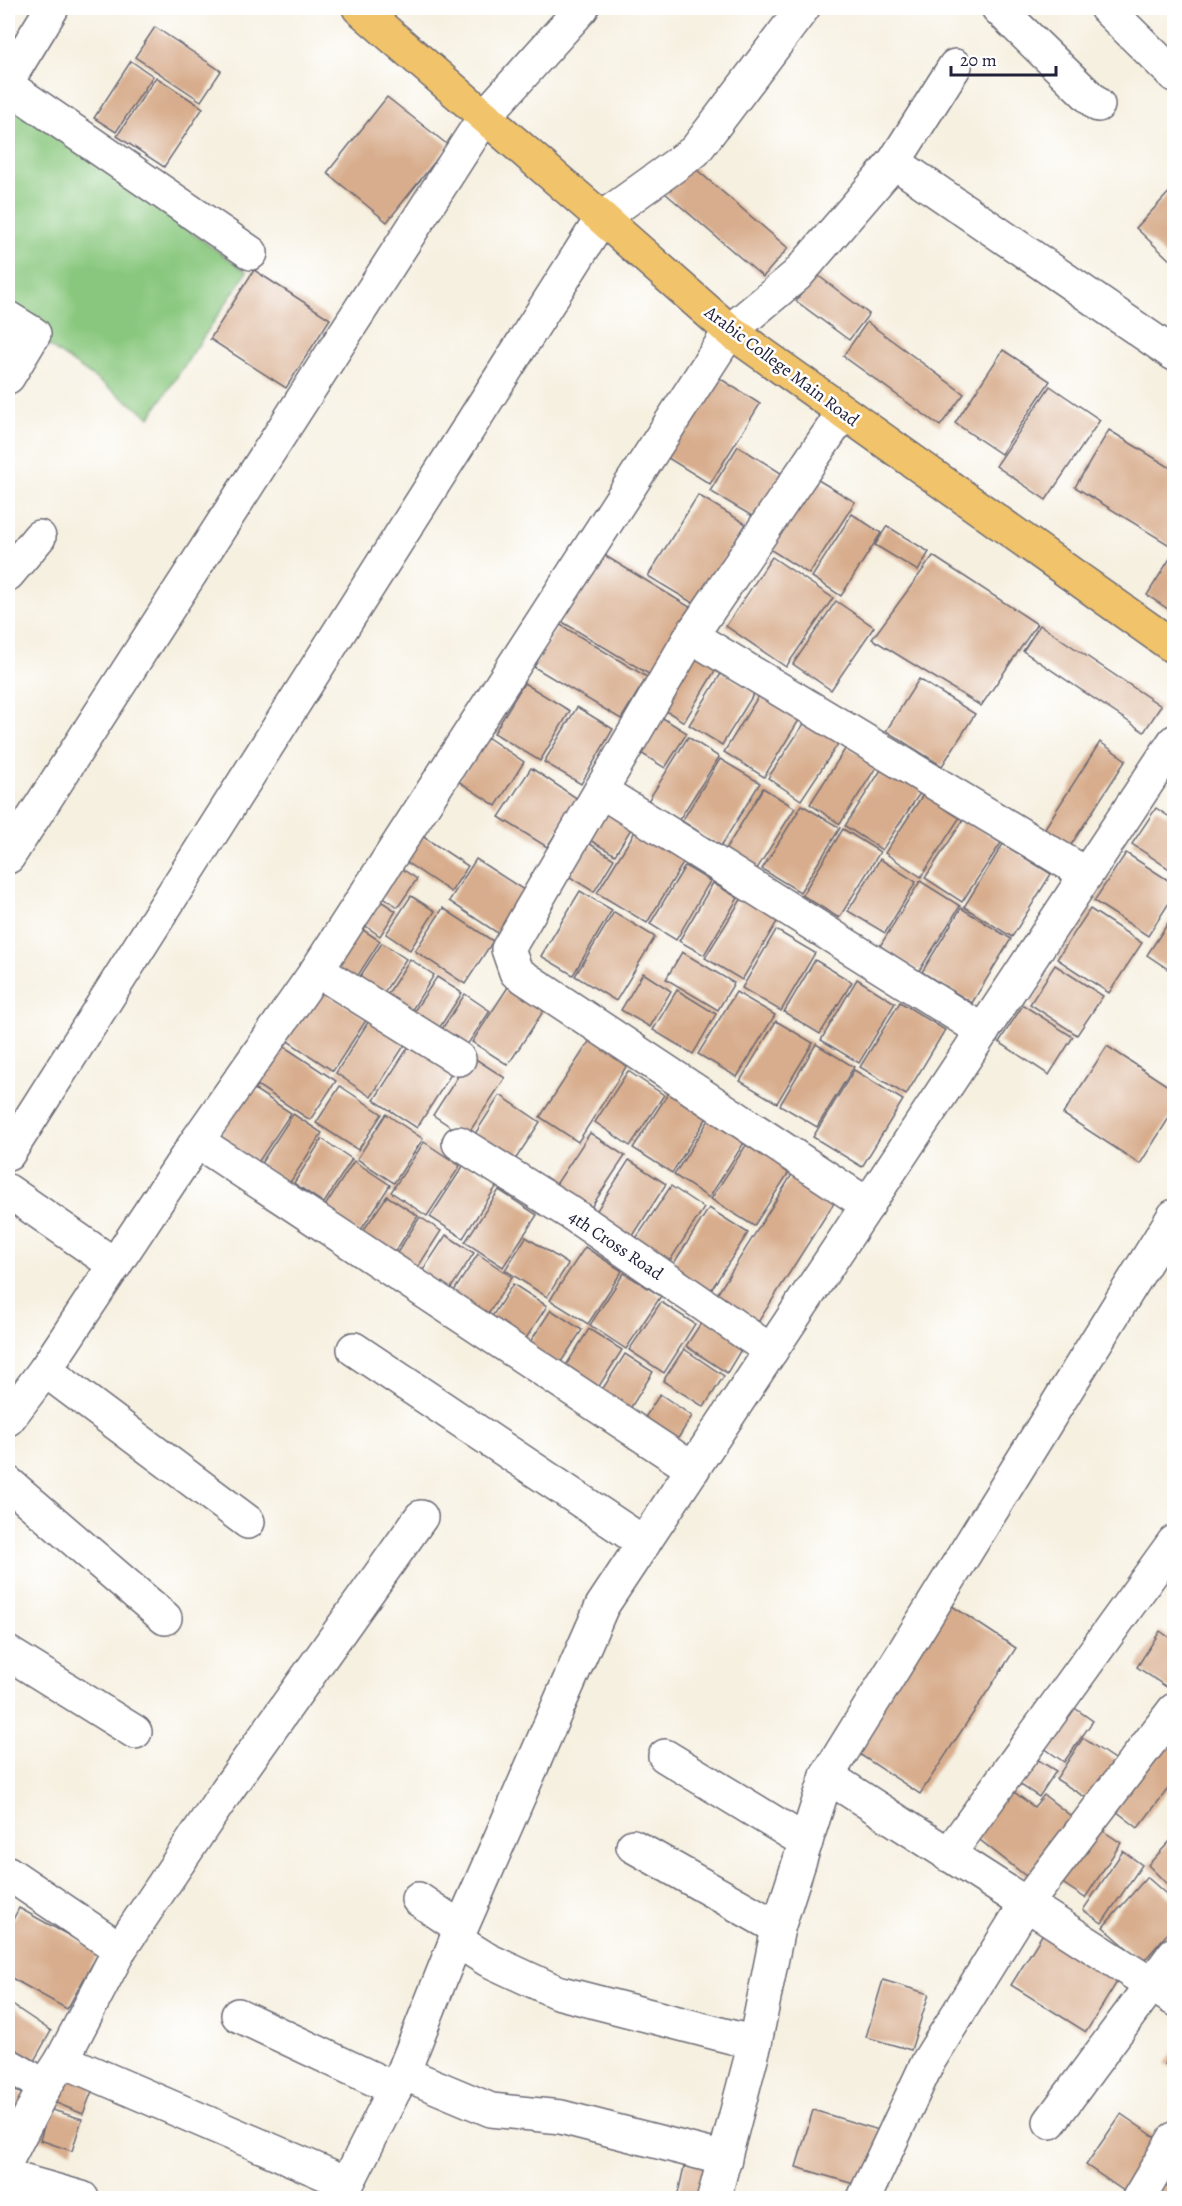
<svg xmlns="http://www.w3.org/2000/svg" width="1182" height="2206" viewBox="0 0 1182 2206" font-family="Alegreya,serif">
	<rect width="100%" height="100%" fill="#fff"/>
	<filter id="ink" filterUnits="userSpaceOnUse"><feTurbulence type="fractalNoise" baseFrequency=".0167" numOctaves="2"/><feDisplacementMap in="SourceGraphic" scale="12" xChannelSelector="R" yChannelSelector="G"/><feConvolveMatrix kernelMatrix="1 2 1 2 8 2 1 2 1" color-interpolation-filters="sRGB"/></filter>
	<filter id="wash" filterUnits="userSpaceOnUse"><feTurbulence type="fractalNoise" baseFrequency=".008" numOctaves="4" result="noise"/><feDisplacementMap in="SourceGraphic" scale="24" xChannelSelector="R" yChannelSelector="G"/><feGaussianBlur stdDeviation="1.35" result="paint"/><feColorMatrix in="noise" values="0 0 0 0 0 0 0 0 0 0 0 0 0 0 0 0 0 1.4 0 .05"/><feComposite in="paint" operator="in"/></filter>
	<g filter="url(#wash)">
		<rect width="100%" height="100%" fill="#f6f0e0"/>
		<path fill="#88c77d" stroke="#55745c" stroke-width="1.5" d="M8,102L247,272L150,417L8,317Z"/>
		<g id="blocks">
			<g fill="#d8ad8d">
				<path d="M155,27L221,71L201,101L135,57Z"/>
				<path d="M131,61L153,76L116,132L94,118Z"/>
				<path d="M156,77L203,108L164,167L117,136Z"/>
				<path d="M387,97L448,145L387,222L327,173Z"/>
				<path d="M690,164L788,248L763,277L665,193Z"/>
				<path d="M1174,187V264L1136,228Z"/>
				<path d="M254,270L330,319L286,388L210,339Z"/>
				<path d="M816,274L869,314L849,340L796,301Z"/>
				<path d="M867,322L964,394L940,426L843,356Z"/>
				<path d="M1003,350L1050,381L1001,454L955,423Z"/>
				<path d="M710,372L760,404L710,484L660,453Z"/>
				<path d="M1050,386L1100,420L1046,500L996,466Z"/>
				<path d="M1109,430L1174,470V540L1171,546L1075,487Z"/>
				<path d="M738,446L784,475L757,519L710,491Z"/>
				<path d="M813,477L855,502L809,574L768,548Z"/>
				<path d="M698,495L746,524L696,605L648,576Z"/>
				<path d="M852,514L881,533L841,596L812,577Z"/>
				<path d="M887,526L929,552L918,571L875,545Z"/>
				<path d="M599,552L693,609L652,676L559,620Z"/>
				<path d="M1174,552V613L1147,595Z"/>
				<path d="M933,556L1037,624L981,706L872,639Z"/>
				<path d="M772,557L833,598L786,667L726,626Z"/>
				<path d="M836,601L874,627L831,690L793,664Z"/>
				<path d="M559,624L647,677L621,719L534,667Z"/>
				<path d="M1040,625L1161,706L1144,732L1023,651Z"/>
				<path d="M695,649L719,664L684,722L660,707Z"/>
				<path d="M722,672L755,692L722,745L689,725Z"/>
				<path d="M919,679L975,714L942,766L886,731Z"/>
				<path d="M524,683L570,711L540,761L494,733Z"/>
				<path d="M761,692L801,717L764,777L724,752Z"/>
				<path d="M577,707L613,729L581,784L544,762Z"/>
				<path d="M653,712L687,733L665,768L631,747Z"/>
				<path d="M807,719L840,741L801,800L768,778Z"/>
				<path d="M487,737L524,762L496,806L458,781Z"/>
				<path d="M688,737L719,757L679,820L648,801Z"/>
				<path d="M1100,742L1126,760L1069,848L1043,831Z"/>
				<path d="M847,746L877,766L840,824L810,804Z"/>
				<path d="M720,759L760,783L721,846L682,821Z"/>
				<path d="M886,762L924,787L882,850L845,826Z"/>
				<path d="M531,768L578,799L547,847L499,817Z"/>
				<path d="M763,788L795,808L755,872L724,852Z"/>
				<path d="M926,790L962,814L921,877L885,853Z"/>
				<path d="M802,805L840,828L800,892L762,869Z"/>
				<path d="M608,807L634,824L615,855L588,839Z"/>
				<path d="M1156,808L1174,820V872L1132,844Z"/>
				<path d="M964,819L1001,843L962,902L925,878Z"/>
				<path d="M843,829L880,852L839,918L802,895Z"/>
				<path d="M636,830L685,860L647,923L597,893Z"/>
				<path d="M416,832L468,866L451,892L400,858Z"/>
				<path d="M582,839L614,859L594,892L562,872Z"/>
				<path d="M1003,844L1051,874L1012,937L964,907Z"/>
				<path d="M1126,853L1174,884V895L1148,936L1094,901Z"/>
				<path d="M476,859L527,892L499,934L449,901Z"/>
				<path d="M880,859L916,882L885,933L848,911Z"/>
				<path d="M396,865L417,879L398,907L378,893Z"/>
				<path d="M685,866L710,881L676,940L650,924Z"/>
				<path d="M920,881L960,906L919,971L880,946Z"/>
				<path d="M713,883L738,898L704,955L679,941Z"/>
				<path d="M580,891L612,910L573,975L541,956Z"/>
				<path d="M745,893L781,915L742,980L705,958Z"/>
				<path d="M411,896L435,911L410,950L386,934Z"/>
				<path d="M376,898L396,911L380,936L360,922Z"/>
				<path d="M443,908L493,941L465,984L415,951Z"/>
				<path d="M961,908L1011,939L972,1003L922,972Z"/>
				<path d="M1090,909L1142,943L1109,993L1057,959Z"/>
				<path d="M614,912L655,937L616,1001L575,976Z"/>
				<path d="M1174,914V973L1147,955Z"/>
				<path d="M357,926L380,941L355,980L332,965Z"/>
				<path d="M776,930L815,953L781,1011L742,988Z"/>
				<path d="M382,943L406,959L381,997L357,981Z"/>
				<path d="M682,952L734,983L718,1010L666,979Z"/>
				<path d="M410,959L434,975L408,1016L384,1000Z"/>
				<path d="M815,960L852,982L820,1034L784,1012Z"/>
				<path d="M1055,965L1103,996L1077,1035L1030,1004Z"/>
				<path d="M643,973L671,991L650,1027L621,1010Z"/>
				<path d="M437,977L462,993L436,1033L410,1017Z"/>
				<path d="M857,979L895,1003L859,1063L821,1040Z"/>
				<path d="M512,981L548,1004L508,1065L472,1042Z"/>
				<path d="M317,987L367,1019L333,1071L283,1038Z"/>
				<path d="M677,990L716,1014L693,1054L653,1030Z"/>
				<path d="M736,992L775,1015L737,1077L698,1054Z"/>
				<path d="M465,994L490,1011L463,1051L438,1035Z"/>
				<path d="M900,1002L945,1030L906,1095L860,1067Z"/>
				<path d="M1023,1005L1073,1037L1049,1075L999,1042Z"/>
				<path d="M370,1019L406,1043L371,1097L336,1073Z"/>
				<path d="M776,1021L813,1043L777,1103L740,1081Z"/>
				<path d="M596,1031L633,1056L578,1142L540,1117Z"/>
				<path d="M413,1040L455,1068L417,1128L374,1100Z"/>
				<path d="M280,1044L336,1081L310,1120L254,1083Z"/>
				<path d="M816,1044L854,1067L817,1127L780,1105Z"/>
				<path d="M1107,1046L1174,1090V1110L1140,1164L1063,1114Z"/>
				<path d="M471,1056L505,1078L466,1137L433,1115Z"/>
				<path d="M854,1070L903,1100L862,1167L813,1137Z"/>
				<path d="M628,1071L664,1095L630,1146L595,1122Z"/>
				<path d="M675,1083L713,1108L672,1173L633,1148Z"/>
				<path d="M340,1086L382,1114L358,1150L316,1123Z"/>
				<path d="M251,1087L291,1113L257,1164L218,1138Z"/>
				<path d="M500,1095L540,1122L511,1166L471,1140Z"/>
				<path d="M714,1112L749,1135L709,1198L674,1175Z"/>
				<path d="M293,1114L322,1133L289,1184L260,1165Z"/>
				<path d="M386,1114L423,1139L394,1183L357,1159Z"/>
				<path d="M590,1133L625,1156L586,1215L551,1192Z"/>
				<path d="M752,1136L795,1163L754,1226L711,1199Z"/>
				<path d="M322,1139L352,1159L324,1203L294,1183Z"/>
				<path d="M424,1142L460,1166L427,1216L391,1192Z"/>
				<path d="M629,1160L666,1184L629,1242L592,1218Z"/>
				<path d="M354,1161L390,1185L359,1233L323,1209Z"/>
				<path d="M465,1163L498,1184L463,1238L430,1217Z"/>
				<path d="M796,1168L839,1195L755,1327L713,1301Z"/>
				<path d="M671,1186L704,1208L667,1265L633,1243Z"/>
				<path d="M499,1190L537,1215L503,1267L465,1242Z"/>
				<path d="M387,1196L418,1216L393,1255L361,1234Z"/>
				<path d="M709,1208L748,1233L707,1296L669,1271Z"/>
				<path d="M420,1217L441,1231L416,1270L395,1256Z"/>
				<path d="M446,1235L474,1253L449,1291L421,1273Z"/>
				<path d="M526,1237L568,1264L547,1297L505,1270Z"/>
				<path d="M585,1247L622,1271L588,1324L550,1300Z"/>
				<path d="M478,1254L512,1277L485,1319L450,1297Z"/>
				<path d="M624,1273L661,1296L626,1349L590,1325Z"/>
				<path d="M513,1284L547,1306L521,1346L487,1324Z"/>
				<path d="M661,1302L695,1324L664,1373L629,1350Z"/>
				<path d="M551,1310L582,1330L559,1365L528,1345Z"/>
				<path d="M705,1317L745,1343L727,1373L686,1346Z"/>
				<path d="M589,1329L622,1350L596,1391L563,1370Z"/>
				<path d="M684,1349L724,1376L704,1407L663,1381Z"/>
				<path d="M625,1354L653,1372L628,1412L600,1393Z"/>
				<path d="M660,1394L692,1416L677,1440L644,1419Z"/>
				<path d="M946,1602L1016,1648L920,1794L850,1748Z"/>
				<path d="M1160,1631L1174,1641V1692L1137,1667Z"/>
				<path d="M1066,1702L1093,1721L1064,1762L1037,1743Z"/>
				<path d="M1083,1738L1117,1761L1091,1801L1056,1779Z"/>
				<path d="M1163,1738L1174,1747V1781L1138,1828L1111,1807Z"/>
				<path d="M1027,1753L1056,1771L1039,1797L1010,1778Z"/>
				<path d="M1006,1786L1034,1807L1044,1795L1076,1820L1031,1880L971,1833Z"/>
				<path d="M1091,1823L1121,1843L1085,1898L1055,1878Z"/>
				<path d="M1174,1837V1891L1148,1865Z"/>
				<path d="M1123,1851L1142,1865L1102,1923L1083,1910Z"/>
				<path d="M1147,1877L1174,1901V1926L1143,1962L1103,1927Z"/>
				<path d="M19,1908L99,1952L67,2009L8,1976V1929Z"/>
				<path d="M1047,1927L1122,1974L1086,2032L1011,1985Z"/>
				<path d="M883,1980L929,1994L911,2050L866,2037Z"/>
				<path d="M8,2002L51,2031L31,2066L8,2051Z"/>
				<path d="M1174,2050V2071L1165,2064Z"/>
				<path d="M69,2064L98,2076L83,2114L54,2102Z"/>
				<path d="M8,2087L26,2096L8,2136Z"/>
				<path d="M49,2109L82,2119L72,2151L40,2140Z"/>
				<path d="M813,2110L882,2131L864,2187L796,2167Z"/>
				<path d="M1121,2114L1159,2140L1124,2191L1086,2165Z"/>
				<path d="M685,2162L712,2168L705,2198H677Z"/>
				<path d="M1160,2182L1174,2192V2198H1150Z"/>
			</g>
		</g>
	</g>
	<g filter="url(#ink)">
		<use href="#blocks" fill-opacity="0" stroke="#6c6a75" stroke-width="1.5"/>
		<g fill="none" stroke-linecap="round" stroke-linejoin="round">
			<g stroke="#6c6a75" stroke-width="36">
				<g id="minor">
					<path d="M998,8L1098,105"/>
					<path d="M1106,8L1174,75"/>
					<path d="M8,80L52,8"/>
					<path d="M8,86L251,253"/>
					<path d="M894,162L1174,354"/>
					<path d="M8,318L34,334L8,377"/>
					<path d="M843,413L691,636L508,949L516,972L868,1205"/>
					<path d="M8,574L39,537"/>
					<path d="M691,636L1086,874"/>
					<path d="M601,791L983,1031"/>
					<path d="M8,857L485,116L582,8"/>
					<path d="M317,970L459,1059"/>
					<path d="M197,1141L693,1469"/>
					<path d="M459,1143L572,1214L771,1351"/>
					<path d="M8,1154L602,218L695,151L803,8"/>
					<path d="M8,1191L115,1265"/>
					<path d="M354,1349L644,1543"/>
					<path d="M45,1370L248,1522"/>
					<path d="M8,1419L45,1370L197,1141L317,970L730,331L797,275L894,162L955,66"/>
					<path d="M8,1483L165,1618"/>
					<path d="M8,1653L135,1732"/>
					<path d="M665,1756L806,1842"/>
					<path d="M827,1776L1174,1999"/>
					<path d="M633,1846L778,1928"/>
					<path d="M948,1855L1174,1542"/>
					<path d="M8,1873L120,1949"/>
					<path d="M418,1899L461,1928"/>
					<path d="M456,1940L488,1960L557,1992L755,2043"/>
					<path d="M238,2015L395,2089"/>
					<path d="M62,2060L347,2183"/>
					<path d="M8,2065L45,2086"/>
					<path d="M403,2073L491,2110L561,2117L725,2159"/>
					<path d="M1050,2122L1174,1954"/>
					<path d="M8,2158L45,2086L62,2060L120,1949L227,1790L421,1517"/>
					<path d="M8,2177L82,2198"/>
					<path d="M340,2198L403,2073L456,1940L602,1606L1174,742"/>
					<path d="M714,2198L755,2043L778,1928L827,1776L1174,1216"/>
					<path d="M864,2198L928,2062L1026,1904L1174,1710"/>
					<path d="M1139,2198L1174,2139"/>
				</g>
			</g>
			<g stroke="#6c6a75" stroke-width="36">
				<path id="major" d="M359,8L602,218L730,331L1174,647"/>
			</g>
			<use href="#minor" stroke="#fff" stroke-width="33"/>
			<use href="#major" stroke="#f1c36a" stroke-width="33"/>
		</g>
	</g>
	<g text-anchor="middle" stroke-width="5" stroke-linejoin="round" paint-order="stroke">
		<g font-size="18" fill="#22223b" stroke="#fff">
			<text transform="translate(782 366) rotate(37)" y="6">Arabic College Main Road</text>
			<text transform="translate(616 1245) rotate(34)" y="6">4th Cross Road</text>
		</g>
	</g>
	<rect width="1182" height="2206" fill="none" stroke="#fff" stroke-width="30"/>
	<path d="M951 66v9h105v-9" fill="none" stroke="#22223b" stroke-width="3"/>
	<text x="960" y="66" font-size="18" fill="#22223b" stroke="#ffffff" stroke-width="4.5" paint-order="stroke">20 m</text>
</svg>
